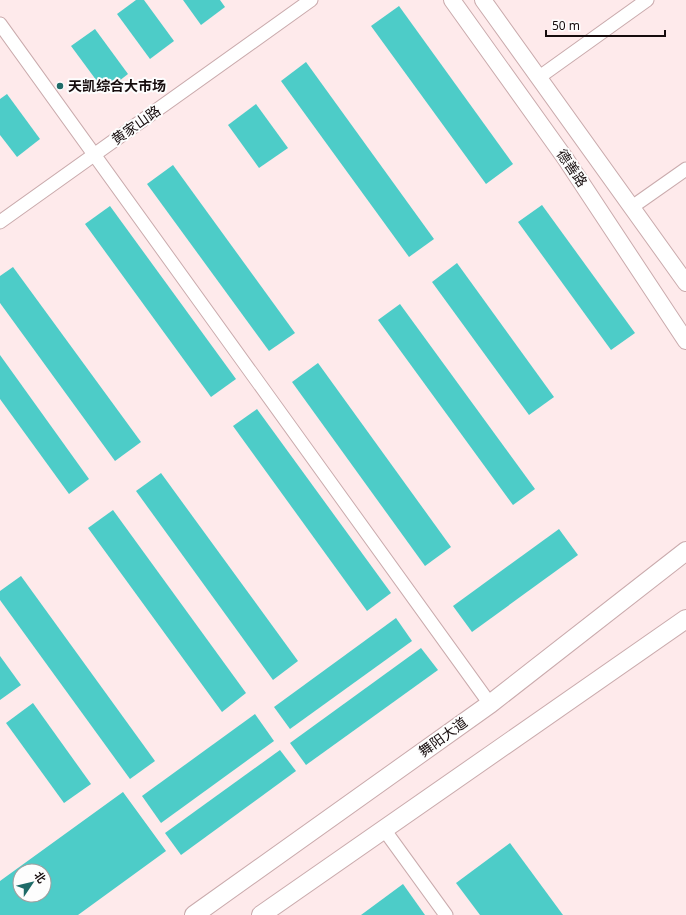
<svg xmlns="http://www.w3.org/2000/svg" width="686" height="915" viewBox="0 0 686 915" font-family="'Noto Sans','Noto Sans SC',sans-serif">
	<rect width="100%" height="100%" fill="#feeaeb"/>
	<g fill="#4dccc8" fill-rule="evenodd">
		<path d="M136,0H144L174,41L150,59L117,14Z"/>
		<path d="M183,0H220L225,7L201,25Z"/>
		<path d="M399,6L513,164L486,184L371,26Z"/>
		<path d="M95,29L128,74L105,92L71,46Z"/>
		<path d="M306,62L434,239L409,257L281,81Z"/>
		<path d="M7,94L40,139L17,157L0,135V99Z"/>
		<path d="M256,104L288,148L259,168L228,125Z"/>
		<path d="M173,165L295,333L269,351L147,184Z"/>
		<path d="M542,205L635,333L611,350L518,222Z"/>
		<path d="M110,206L236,379L211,397L85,224Z"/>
		<path d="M457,263L554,397L529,415L432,282Z"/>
		<path d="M13,267L141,442L115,461L0,303V276Z"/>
		<path d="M400,304L535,489L513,505L378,320Z"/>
		<path d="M0,355L89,479L69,494L0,399Z"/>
		<path d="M318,363L451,547L425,566L292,382Z"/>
		<path d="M257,409L391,593L367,611L233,426Z"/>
		<path d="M161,473L298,661L273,680L136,491Z"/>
		<path d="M113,510L246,693L222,712L88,528Z"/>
		<path d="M559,529L578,555L472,632L453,606Z"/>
		<path d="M21,576L155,761L130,779L0,600V591Z"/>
		<path d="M396,618L412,641L290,729L274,707Z"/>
		<path d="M421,648L438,670L306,765L290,743Z"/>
		<path d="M0,656L21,685L0,700Z"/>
		<path d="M33,703L91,784L64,803L6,723Z"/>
		<path d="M255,714L274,741L161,823L142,796Z"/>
		<path d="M280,750L296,771L181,855L165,833Z"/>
		<path d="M123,792L166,851L78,915H0V881ZM20,871H44V895H20Z"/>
		<path d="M510,843L563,915H480L456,883Z"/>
		<path d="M403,884L425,915H361Z"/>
	</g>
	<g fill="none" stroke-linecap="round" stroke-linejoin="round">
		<g stroke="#caabad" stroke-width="15">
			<g id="minor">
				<path d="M0,24L490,704"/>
				<path d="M538,78L647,0"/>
				<path d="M632,207L686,169"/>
				<path d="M0,222L311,0"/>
				<path d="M383,828L446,915"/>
			</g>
		</g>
		<g stroke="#caabad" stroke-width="18">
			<g id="tertiary">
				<path d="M452,0L565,158L686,341"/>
				<path d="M483,0L686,283"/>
			</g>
		</g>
		<g stroke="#caabad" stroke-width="20">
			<g id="secondary">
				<path d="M194,915L490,704L686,551"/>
				<path d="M261,915L686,619"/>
			</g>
		</g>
		<use href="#minor" stroke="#fff" stroke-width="13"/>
		<use href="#tertiary" stroke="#fff" stroke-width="16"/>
		<use href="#secondary" stroke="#fff" stroke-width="18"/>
	</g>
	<circle fill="#1f6b68" stroke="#fdfdfd" stroke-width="1.5" cx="60" cy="86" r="4"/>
	<g text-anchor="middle" stroke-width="4" stroke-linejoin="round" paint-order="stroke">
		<g font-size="14" font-weight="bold" fill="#160c0d" stroke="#fdfdfd" text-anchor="start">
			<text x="68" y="91">天凯综合大市场</text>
		</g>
		<g font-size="14" fill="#160c0d" stroke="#fdfdfd">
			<text transform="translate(136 125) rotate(-35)" y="5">黄家山路</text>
			<text transform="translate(572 168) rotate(56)" y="5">德善路</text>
			<text transform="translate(443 737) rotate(-36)" y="5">舞阳大道</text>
		</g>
	</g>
	<g transform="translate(32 883) rotate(55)"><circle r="19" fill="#fdfdfd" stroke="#a19d9d"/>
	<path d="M0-3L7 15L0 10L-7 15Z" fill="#1f6b68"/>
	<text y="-6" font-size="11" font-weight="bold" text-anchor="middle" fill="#160c0d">北</text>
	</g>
	<path d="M546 30v6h119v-6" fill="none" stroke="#160c0d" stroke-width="2"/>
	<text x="552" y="30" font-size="12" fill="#160c0d" stroke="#fdfdfd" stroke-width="3" paint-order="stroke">50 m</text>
</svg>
